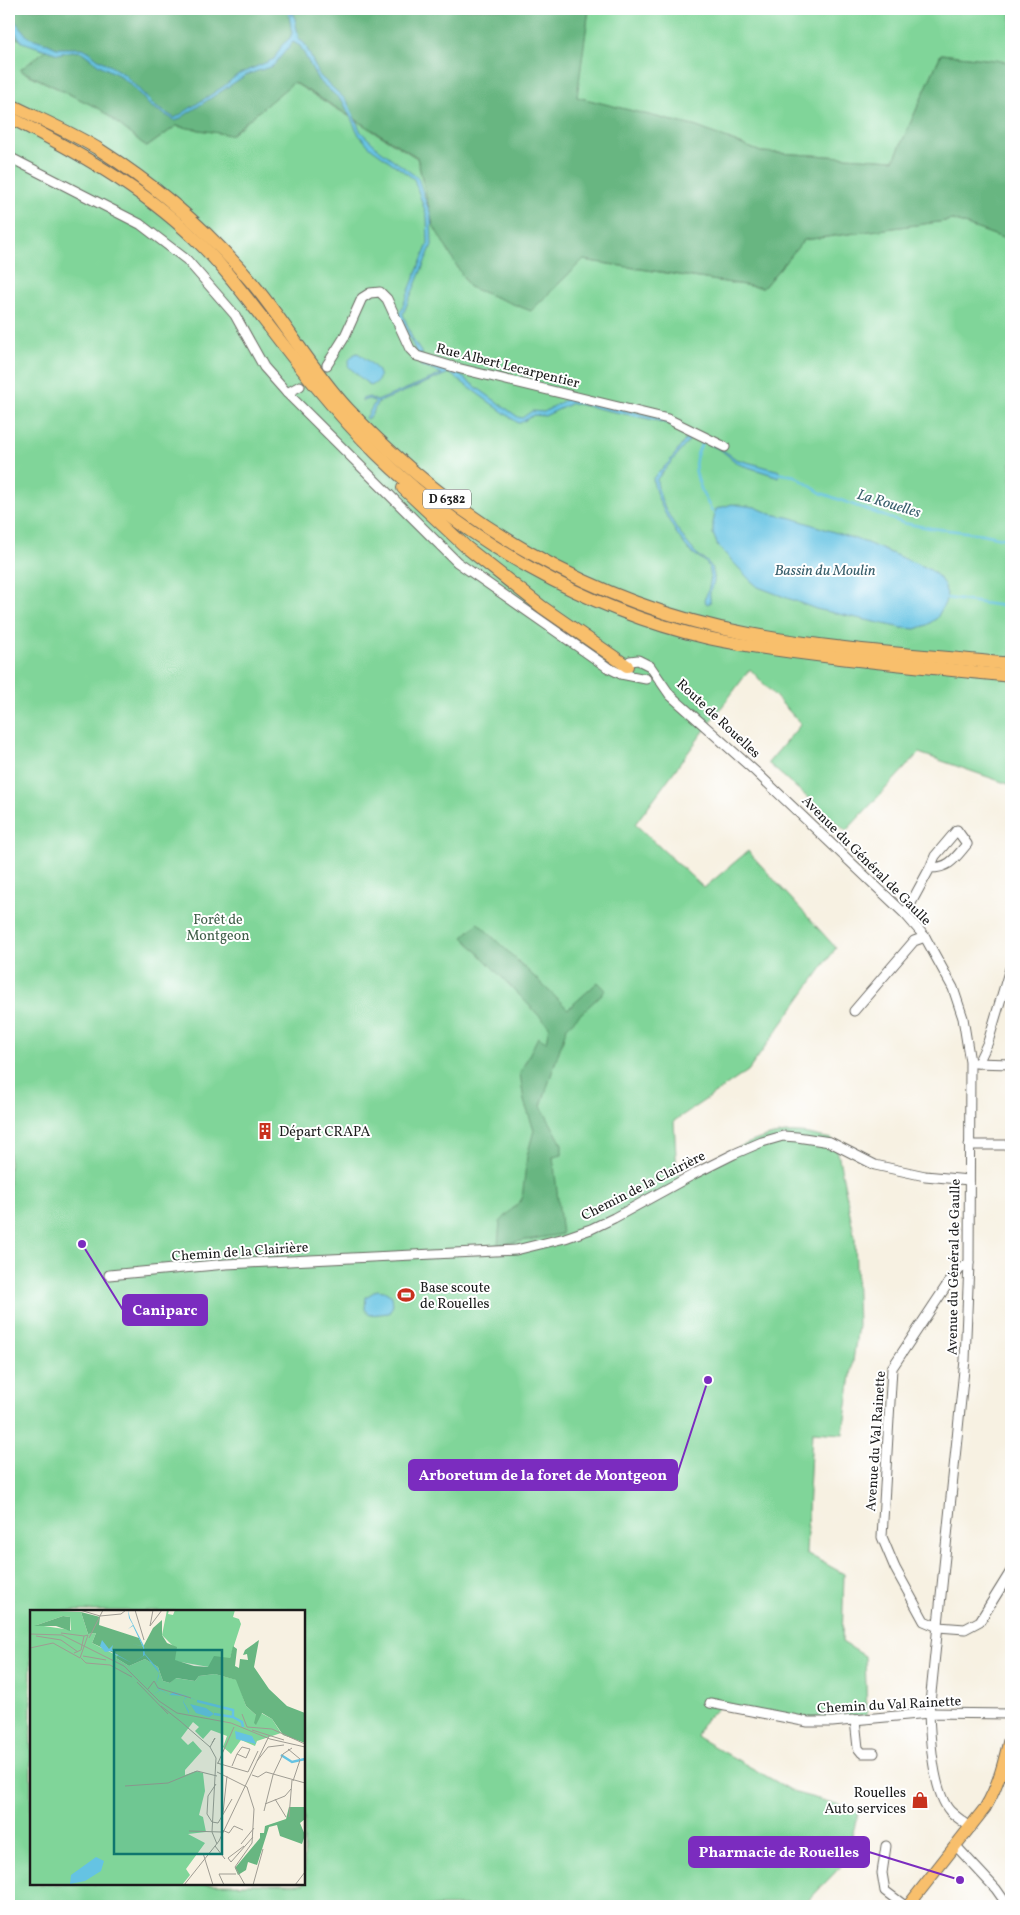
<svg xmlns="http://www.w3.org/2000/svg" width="1020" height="1915" viewBox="0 0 1020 1915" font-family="Vollkorn,serif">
	<rect width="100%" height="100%" fill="#fff"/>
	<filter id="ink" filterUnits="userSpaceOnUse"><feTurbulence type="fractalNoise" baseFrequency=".02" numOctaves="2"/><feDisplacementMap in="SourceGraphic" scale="10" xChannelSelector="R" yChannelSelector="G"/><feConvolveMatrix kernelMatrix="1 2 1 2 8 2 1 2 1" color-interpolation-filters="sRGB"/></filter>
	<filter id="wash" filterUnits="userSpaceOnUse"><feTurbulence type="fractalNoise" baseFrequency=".0096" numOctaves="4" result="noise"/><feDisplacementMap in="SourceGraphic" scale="20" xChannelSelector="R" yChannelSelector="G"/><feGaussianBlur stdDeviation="1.12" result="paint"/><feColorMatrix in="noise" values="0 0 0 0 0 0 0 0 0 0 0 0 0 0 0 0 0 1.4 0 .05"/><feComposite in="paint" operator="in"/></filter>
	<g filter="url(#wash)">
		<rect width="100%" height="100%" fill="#f7f1e2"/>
		<g fill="#80d599" stroke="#4e785a" fill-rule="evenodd">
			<path d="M589,9H1011V62L941,54L894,160L761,152L697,127L576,97Z"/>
			<path d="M9,35L46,50L21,71L100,109L147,147L176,126L231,135L293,82L417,158L433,225L530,311L583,260L763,288L804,240L953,220L1011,241V785L919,753L846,831L768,763L801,724L750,669L635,824L704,888L748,851L836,948L748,1071L674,1121L677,1173L685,1176C714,1160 762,1130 797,1133C808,1133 820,1137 832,1139L838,1153L855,1239L858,1325L843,1434L812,1432L806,1553L844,1574L842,1642L865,1656L867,1715L790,1719L722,1704L701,1725L697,1737L796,1793L859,1810L845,1862L803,1906H9ZM31,1611H304V1884H31Z"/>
		</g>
		<g fill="#68b681" stroke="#42694e">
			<path d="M9,9H589L577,97L697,127L761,152L894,160L941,54L1011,62V241L953,220L804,240L763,288L583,260L531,311L469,287L433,225L417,157L294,82L230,135L176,126L147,147L100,109L20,70L46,50L9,35Z"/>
			<path d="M478,923L568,1009L598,982L606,990L567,1027L541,1106L562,1144V1155L553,1157L562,1234L498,1245L500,1222L522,1199L527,1156L534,1130L524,1101L520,1073L538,1037L546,1042L549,1026L463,937Z"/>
		</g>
		<g fill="#65c3e3" stroke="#407080">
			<path d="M288,9H290L292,16L291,9H293L299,39L305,44L319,75L347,101L361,132L380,150L418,178L425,199L431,215L432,245L403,314L413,340L423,355L417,354L399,315L428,244L427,217L414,179L371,148L359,135L343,102L318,80L300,46L293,42L273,66L246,75L176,121L150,106L131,85L118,75L99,65L82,52L72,51L58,54L22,42L9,23V13L28,37L44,42L57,48H83L90,52L97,58L124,74L156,107L175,118L224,86L237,75L274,59L282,45L290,38L292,33Z"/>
			<path d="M358,353C368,361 392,376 371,386L363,380L348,366C348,360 352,354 358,353Z"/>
			<path d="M418,358L425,360L427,364L454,371L518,417L522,418L532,411L544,412L568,398L664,418L713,443L736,459L780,471L779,477L738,464L721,450L693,436L657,479C657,501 679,534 694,551C703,561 712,560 714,577C715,583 711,587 710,592C709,597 711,599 710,603L707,604L704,600C709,590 714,575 707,564C703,559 696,556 691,552C677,538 654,498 653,478L670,461L689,435L669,424L658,421L572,403L545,416L534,415L520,423H518L449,373L377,403L373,413L368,419L366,418L375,402L369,399L362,401V399L369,397L377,401L442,374L421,366Z"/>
			<path d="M732,504L755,507L771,514L792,518L867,543L929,569L939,577L944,585L947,594L945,603L937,618L927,625L916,629L902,628L816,609L758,587L749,579L718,546L713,534V523L716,509Z"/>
			<path d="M377,1290L384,1291L392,1296L393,1305L389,1313L370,1315L365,1309L366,1297Z"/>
		</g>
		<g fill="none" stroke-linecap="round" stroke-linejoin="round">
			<g stroke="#65c3e3" stroke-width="2.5">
				<path d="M703,440C701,446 697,452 696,459C692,472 706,504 715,514"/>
				<path d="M777,473L795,476L821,493L903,523L930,528L983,534L1011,540"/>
				<path d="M946,598L1011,607"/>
			</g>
		</g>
	</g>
	<g filter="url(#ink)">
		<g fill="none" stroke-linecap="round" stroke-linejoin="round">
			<g stroke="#696761" stroke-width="11">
				<g id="minor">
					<path d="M9,157L140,224L187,260L235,315L264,367L287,393L457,562L607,667L621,674L646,679"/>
					<path d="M327,365L344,338L362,298L370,293L380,292L387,299L410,349L417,356L457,368L668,419L725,447"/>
					<path d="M287,393L300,386"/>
					<path d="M621,674L630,661L638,660L650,666L670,695L756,772L905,914L925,937L953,988L963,1018L970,1062L969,1263L965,1360L929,1713C930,1738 933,1792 950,1811C956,1817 964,1822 971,1828"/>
					<path d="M905,914L930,868L935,856L957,830L967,844C955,858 950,868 930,868"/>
					<path d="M854,1011L914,941L925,937"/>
					<path d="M975,1063L1011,1064"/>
					<path d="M978,1063L988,1042L1011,965"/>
					<path d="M969,1145H1011"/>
					<path d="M969,1263L960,1269L947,1285L892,1368L882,1537L895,1568L924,1621L938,1627L965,1629L980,1621L1011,1571"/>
					<path d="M109,1275L226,1264L516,1250L565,1238L591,1229L614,1218L696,1173L734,1154L762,1142L783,1136L797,1137L830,1142L875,1165L925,1176L969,1180"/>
					<path d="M710,1703L808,1722H832L929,1713L1011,1714"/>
					<path d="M855,1720L858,1748L862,1753H874"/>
					<path d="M886,1846L882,1873L885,1891L905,1906"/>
					<path d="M956,1846L996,1889L1008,1906"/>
				</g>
			</g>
			<g stroke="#696761" stroke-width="13">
				<path id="major" d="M908,1906L985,1808C999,1785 1005,1758 1011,1732"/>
			</g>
			<g stroke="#696761" stroke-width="14">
				<g id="highway">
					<path d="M9,104C39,119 71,132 100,150C158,187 209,231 253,284C286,324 312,370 347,408C454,522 594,605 749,634C835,650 924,655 1011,664"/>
					<path d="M9,117C74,150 141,187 194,238C220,262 242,292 264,320C299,366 335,412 376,453C464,540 587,610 708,638C749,647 790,652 832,657C892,664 952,670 1011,676"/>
					<path d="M403,488L466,547L542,607L627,666"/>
				</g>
			</g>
			<use href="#minor" stroke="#fff" stroke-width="9"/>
			<use href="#major" stroke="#f8bf6c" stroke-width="11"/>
			<use href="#highway" stroke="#f8bf6c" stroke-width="12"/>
		</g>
	</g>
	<defs>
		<g id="building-bare" transform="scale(1.35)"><path d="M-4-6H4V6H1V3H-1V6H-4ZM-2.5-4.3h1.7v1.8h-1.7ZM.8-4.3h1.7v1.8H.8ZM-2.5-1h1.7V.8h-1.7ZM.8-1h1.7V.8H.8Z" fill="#c8321e" stroke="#fff" stroke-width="2.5" paint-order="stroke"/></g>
		<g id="stadium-bare" transform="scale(1.35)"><path d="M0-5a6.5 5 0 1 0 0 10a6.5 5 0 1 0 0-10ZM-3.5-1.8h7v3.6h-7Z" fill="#c8321e" stroke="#fff" stroke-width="2.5" paint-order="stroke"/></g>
		<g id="shop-bare" transform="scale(1.35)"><path d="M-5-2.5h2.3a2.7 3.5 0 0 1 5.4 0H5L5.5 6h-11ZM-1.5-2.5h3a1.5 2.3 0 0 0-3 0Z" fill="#c8321e" stroke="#fff" stroke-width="2.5" paint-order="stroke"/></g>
	</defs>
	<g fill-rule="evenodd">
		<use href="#building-bare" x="265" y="1131"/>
		<use href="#stadium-bare" x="406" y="1295"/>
		<use href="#shop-bare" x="920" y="1800"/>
	</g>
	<g text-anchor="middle" stroke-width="4" stroke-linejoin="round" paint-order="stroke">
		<rect fill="#fff" stroke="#606060" stroke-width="1" x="423" y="489.5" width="48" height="19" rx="4"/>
		<g font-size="12" font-weight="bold" fill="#1c1c1c">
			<text x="447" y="503">D 6382</text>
		</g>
		<g font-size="14" fill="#1c1c1c" stroke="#fff">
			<text transform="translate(508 365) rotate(14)" y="5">Rue Albert Lecarpentier</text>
			<text transform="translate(719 718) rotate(43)" y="5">Route de Rouelles</text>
			<text transform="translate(867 860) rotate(45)" y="5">Avenue du Général de Gaulle</text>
			<text transform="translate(643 1185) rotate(-27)" y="5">Chemin de la Clairière</text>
			<text transform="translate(240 1251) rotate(-4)" y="5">Chemin de la Clairière</text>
			<text transform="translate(953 1267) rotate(-89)" y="5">Avenue du Général de Gaulle</text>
			<text transform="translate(875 1441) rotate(-86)" y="5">Avenue du Val Rainette</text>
			<text transform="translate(889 1704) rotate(-3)" y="5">Chemin du Val Rainette</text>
		</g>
		<g font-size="14" fill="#3f5d48" stroke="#fff">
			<text x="218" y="924">Forêt de<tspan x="218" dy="16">Montgeon</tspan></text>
		</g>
		<g font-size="14" fill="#1c1c1c" stroke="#fff" text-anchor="start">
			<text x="279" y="1136">Départ CRAPA</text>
			<text x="420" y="1292">Base scoute<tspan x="420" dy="16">de Rouelles</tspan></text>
			<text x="906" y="1797" text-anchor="end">Rouelles<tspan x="906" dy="16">Auto services</tspan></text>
		</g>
		<g font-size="15" font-style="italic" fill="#395f6c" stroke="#fff">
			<text transform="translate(889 503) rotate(17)" y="5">La Rouelles</text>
			<text x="825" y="575">Bassin du Moulin</text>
		</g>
	</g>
	<g transform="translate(30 1610)">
		<rect width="275" height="275" fill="#f7f1e2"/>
		<path d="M0,0L51,2L58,24L66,23L62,33L88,46L86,48L99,56L115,49L128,57L133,71L140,73L145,68L165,71L169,66L185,64L207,70L216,96L226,105V114L231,103L242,109L251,123L227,131L225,136L211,130L201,144L193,137L197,126L181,120L173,129L165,121L169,117L163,112L151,128L158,135L163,131L172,141L155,160V165L166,161L173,163L175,181L169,205L173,207L176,222L158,224L175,233L156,259L160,265L152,275H0ZM33,6L40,7L41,20L7,15ZM137,0H139L138,4L143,5L145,0H205L203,7L209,9L211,14L200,48L179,57L145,51L144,37L132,25Z" fill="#80d599" fill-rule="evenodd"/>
		<path d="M51,2L70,7L69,15L109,28L113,37L123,18L132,10V25L137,33L147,37L145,50L164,56L178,57L184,46L200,48L203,36L207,39L205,56L209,58L210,49L218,50L217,44L213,45L215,40L229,30L224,57L239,79L257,96L275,103V133L253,125L242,109L232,103L226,115L224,113L226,105L216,96L206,70L185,64L169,66L165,71L146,68L140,73L133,71L128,57L115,49L99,56L86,48L88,45L62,33L66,23L58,24ZM33,6L40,7V21L26,16H4ZM259,197H275V209L270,213L275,225L272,234L250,226L247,215L239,217L227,255L218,252L216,260L208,265L205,258L230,228V223H234L235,216L256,209Z" fill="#68b681"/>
		<path d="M98,0L100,8L114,36L115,44L128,59L129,63V66L126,74L129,79L132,80L139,85L144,82L154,85L166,90L157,87L153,91L159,101V104L153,92L156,86L139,85L131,80L122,85L130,80L128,79L126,74L129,63L115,45L102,53L86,45L82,41L75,42L70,36L72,30L79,39L83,35L82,39L86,44L102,53L113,46V36L102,34L98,19L103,15L99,8ZM103,16L112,35V36L102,34L98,19ZM160,94L176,98L184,104L179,107L166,103ZM205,121L222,126L226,134L206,129ZM66,247L74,251L71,261L55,271L40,274L41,265Z" fill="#65c3e3" fill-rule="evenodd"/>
		<path fill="none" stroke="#65c3e3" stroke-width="2.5" d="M167,91L203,100V107L212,112L213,117M184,104L203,107M251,145L262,152L275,149"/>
		<path fill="none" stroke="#9f9c93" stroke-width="1" d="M50,0L70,6L91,4L96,0M105,0L114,30M123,0L120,16L132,0M31,23L54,26M0,24L32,25L94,56L129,91L147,103L201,113L240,129L275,137M6,26L31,30L48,42M59,28L73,0M0,38L23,33L50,48L58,25L54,26L51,40L44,43M53,46L76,50M51,48L56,53L80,55L102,67M107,72L138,104M118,79L124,71L128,78L161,88M131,96L150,111M212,104L217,117L242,119L275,134M150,111L180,137L186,148L182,222L187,234M222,120L254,130M180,137L185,128L182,133M258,139L270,149M227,151L238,137L254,135M187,153L218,162L228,141M188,153L204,117M202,156L207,144L212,137L220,139L216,148L207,144M187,162L217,177L224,199L222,233L205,257L215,275M222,165L228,167L236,162L275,173M263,171L270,150M186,174L178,186L177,204L182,212L188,213L202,189M95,176L138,173L167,161L187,166M245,189L256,207M235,194L255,186L261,179M234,201L243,165L253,144L262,138M193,203L197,166M259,207L262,170M192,220L199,223L204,216L213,220M159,221L191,222M211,234L224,218M185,236L195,249M214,236L198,248L201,252L223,227M173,243L183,275M154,275L189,231L239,126M194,275L189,264H206M223,275L233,239M265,275L275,262"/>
		<path fill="#0f766e" fill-opacity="0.15" stroke="#0f766e" stroke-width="2.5" d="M84,40H192V244H84Z"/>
		<rect width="275" height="275" fill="none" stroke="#1c1c1c" stroke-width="2.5"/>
	</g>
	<path fill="none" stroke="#7b2cbf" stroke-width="2" d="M82 1244L123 1310M708 1380L677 1475M960 1880L869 1852"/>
	<g fill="#7b2cbf" stroke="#fff" stroke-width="2">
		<circle cx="82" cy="1244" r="5"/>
		<circle cx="708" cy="1380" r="5"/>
		<circle cx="960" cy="1880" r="5"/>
	</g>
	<g fill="#7b2cbf" stroke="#7b2cbf" stroke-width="2">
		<rect x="123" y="1295" width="84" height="30" rx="5"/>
		<rect x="409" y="1460" width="268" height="30" rx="5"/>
		<rect x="689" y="1837" width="180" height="30" rx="5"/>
	</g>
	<g font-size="15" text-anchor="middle" font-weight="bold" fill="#fff">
		<text x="165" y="1315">Caniparc</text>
		<text x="543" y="1480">Arboretum de la foret de Montgeon</text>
		<text x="779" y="1857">Pharmacie de Rouelles</text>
	</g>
	<rect width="1020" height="1915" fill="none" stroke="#fff" stroke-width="30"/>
</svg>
